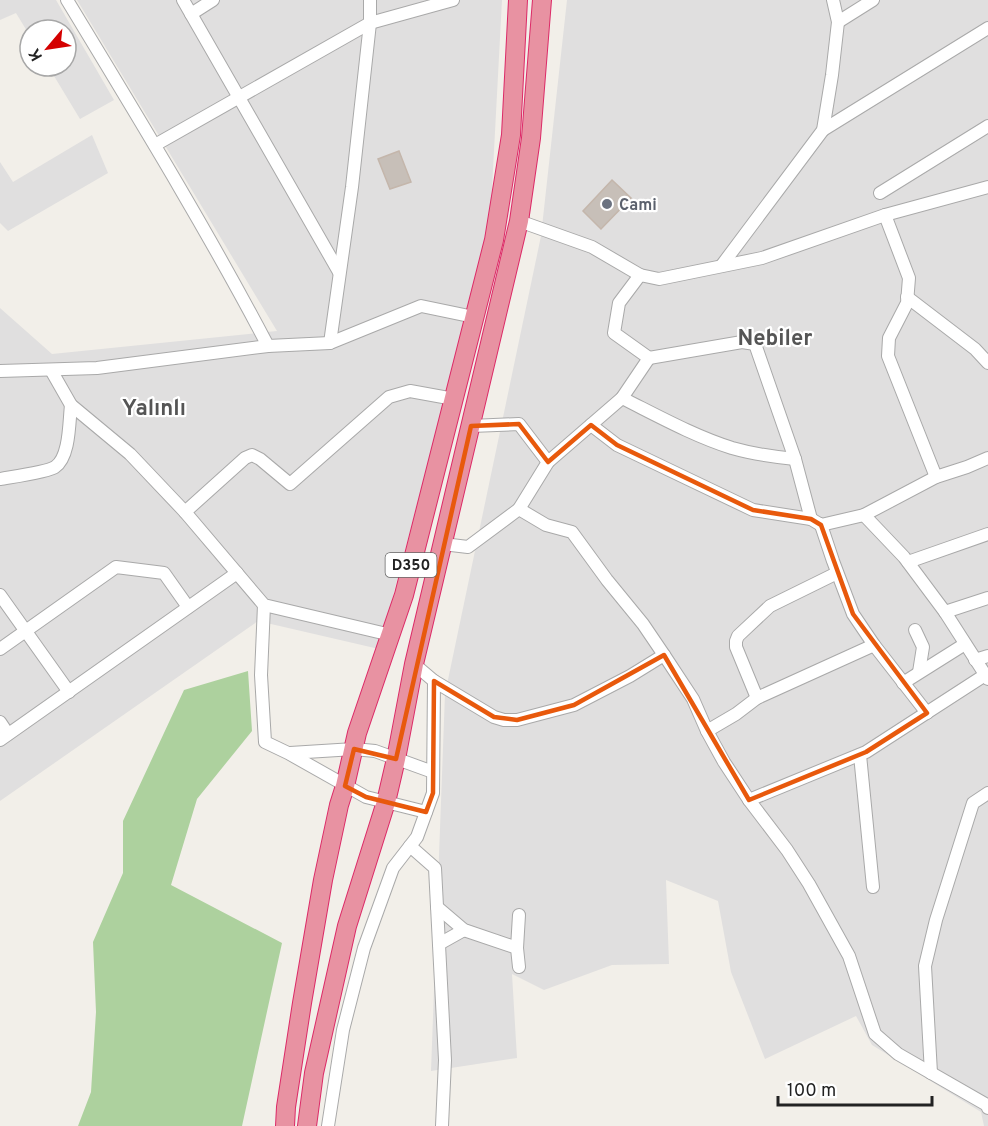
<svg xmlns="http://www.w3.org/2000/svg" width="988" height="1126" viewBox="0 0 988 1126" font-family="Overpass,sans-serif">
	<rect width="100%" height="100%" fill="#f2efe9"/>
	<g fill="#e0dfdf">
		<path d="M0,0H56L114,100L80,119L48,66H66V30H30V36L16,13L0,20Z"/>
		<path d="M77,0H502L490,226L379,649L258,621L0,801V308L52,354L277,331Z"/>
		<path d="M567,0H988V1126H984L981,1112L872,1045L856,1016L765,1059L731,972L718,901L666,880L669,964L612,965L544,990L512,974L517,1058L431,1071L445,694L541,236Z"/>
		<path d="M92,135L108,173L8,231L0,223V162L13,182Z"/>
	</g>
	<path fill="#add19e" d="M248,671L252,731L197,799L171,885L282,943L242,1126H78L91,1092L96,1012L93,942L123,873V821L184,690Z"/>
	<g fill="#c7bfb8" stroke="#c4b6ab" stroke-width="1.5">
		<path d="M399,151L411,182L390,189L378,159Z"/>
		<path d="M612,180L631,198L601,229L583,211Z"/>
	</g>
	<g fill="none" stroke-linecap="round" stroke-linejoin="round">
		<g stroke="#a9a9a9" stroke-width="14">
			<g id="minor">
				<path d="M67,0C136,114 206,228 268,346"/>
				<path d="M183,0L339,272"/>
				<path d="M191,14L213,0"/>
				<path d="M838,22L873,0"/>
				<path d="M823,130L988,28"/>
				<path d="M155,145L370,23L453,0"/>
				<path d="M880,193L988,126"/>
				<path d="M885,215L909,278L907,303L889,338L888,356L936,477"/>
				<path d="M519,221L592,247L640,275"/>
				<path d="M722,265L823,130L832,75L838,22L833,0"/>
				<path d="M907,297L975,349L988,363"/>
				<path d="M330,343L352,187L370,23V0"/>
				<path d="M649,358L742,342L755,344L795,459L811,519"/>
				<path d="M51,370L71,405L130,454L185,512L264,605L391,635"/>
				<path d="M0,371L97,368L268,346L330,343L421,306L474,317"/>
				<path d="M622,398C658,416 694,436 732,448C753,454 774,457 795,459"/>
				<path d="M591,425L617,445L753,510L811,519L821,525L864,515L936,477L967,467L988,458"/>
				<path d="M471,426L519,424L548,462"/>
				<path d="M0,479C11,477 48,472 55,467C70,457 69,422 71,405"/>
				<path d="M519,509L548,462L622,398L649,358L614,333L619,303L640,275L659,279L762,258L885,215L988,187"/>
				<path d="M185,512L245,458L252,455L260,459L290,484L389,397L410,391L454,399"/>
				<path d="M864,515L904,557L945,612L988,679"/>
				<path d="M821,525L833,561L853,614L874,645L927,713"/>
				<path d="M443,544L468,547L519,509L546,525L572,532L607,580L643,624L664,655L693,699L707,731L724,762L749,800L787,850L809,884L849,956L875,1034L898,1054L987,1105L988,1108"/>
				<path d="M908,562L988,534"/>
				<path d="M0,595L69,692"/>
				<path d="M264,605L261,675L265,742L288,753L366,797L426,812"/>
				<path d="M945,612L988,598"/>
				<path d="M915,630L923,647L919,672"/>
				<path d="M0,649L116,567L164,573L188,607"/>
				<path d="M975,660L988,656"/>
				<path d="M414,664L434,681L494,717L504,720H517L574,705L630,676L664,655"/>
				<path d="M903,683L965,644"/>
				<path d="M757,698L736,647V641L738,636L770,606L837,573"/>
				<path d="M0,722L8,734"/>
				<path d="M707,731L736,714L757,698L874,645"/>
				<path d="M0,740L237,573"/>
				<path d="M290,753L354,749L375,751L433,772"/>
				<path d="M860,755L873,887"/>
				<path d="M749,800L866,752L985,675"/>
				<path d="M410,846L435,868L445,1060L442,1126"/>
				<path d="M437,907L464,930L517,948L519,967"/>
				<path d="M439,944L464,930"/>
				<path d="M517,948L519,915"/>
				<path d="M931,1073L925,966L936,920L973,803L988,793"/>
				<path d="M328,1126L343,1030L364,948L393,868L417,837L433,793L434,681"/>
			</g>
		</g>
		<g stroke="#dc2a67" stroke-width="20">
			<g id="highway">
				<path d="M285,1126L286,1107L302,1003L323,880L339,805L345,786L357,733L404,595L494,240L511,135L518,0"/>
				<path d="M307,1126L314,1073L347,926L386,802L396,759L414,664L519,221L531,138L542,0"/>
			</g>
		</g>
		<use href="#minor" stroke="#fff" stroke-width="12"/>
		<use href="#highway" stroke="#e892a2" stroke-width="18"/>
	</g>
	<path fill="none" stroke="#e8590c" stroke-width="4.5" stroke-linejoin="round" d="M519,424L548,462L591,425L617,445L753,510L811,519L821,525L853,614L927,713L866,752L749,800L664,655L574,705L517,720L494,717L434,681L433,793L426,812L366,797L345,786L354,749L396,759L471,426Z"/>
	<circle fill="#6b7280" stroke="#fff" stroke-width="2" cx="607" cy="204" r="6"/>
	<g text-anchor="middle" stroke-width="4.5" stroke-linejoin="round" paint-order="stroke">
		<rect fill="#fff" stroke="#646464" stroke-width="1.5" x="385.5" y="553" width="51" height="24" rx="4.5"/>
		<g font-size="15" font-weight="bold" fill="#222">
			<text x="411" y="570">D350</text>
		</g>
		<g font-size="16" font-weight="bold" fill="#5b616d" stroke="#fff" text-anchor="start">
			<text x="619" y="210">Cami</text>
		</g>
		<g font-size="22" font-weight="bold" fill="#555" stroke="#fff">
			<text x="775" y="345">Nebiler</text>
			<text x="154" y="415">Yalınlı</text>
		</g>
	</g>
	<g transform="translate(48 48) rotate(241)"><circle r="28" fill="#ffffff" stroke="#a7a7a7" stroke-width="1.5"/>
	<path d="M0-4.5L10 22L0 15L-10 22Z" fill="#d40000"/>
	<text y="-9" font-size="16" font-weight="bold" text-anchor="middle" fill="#222222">K</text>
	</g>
	<path d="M778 1096v9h154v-9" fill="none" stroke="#222222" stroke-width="3"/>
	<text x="787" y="1096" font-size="18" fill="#222222" stroke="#ffffff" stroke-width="4.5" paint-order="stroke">100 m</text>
</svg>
